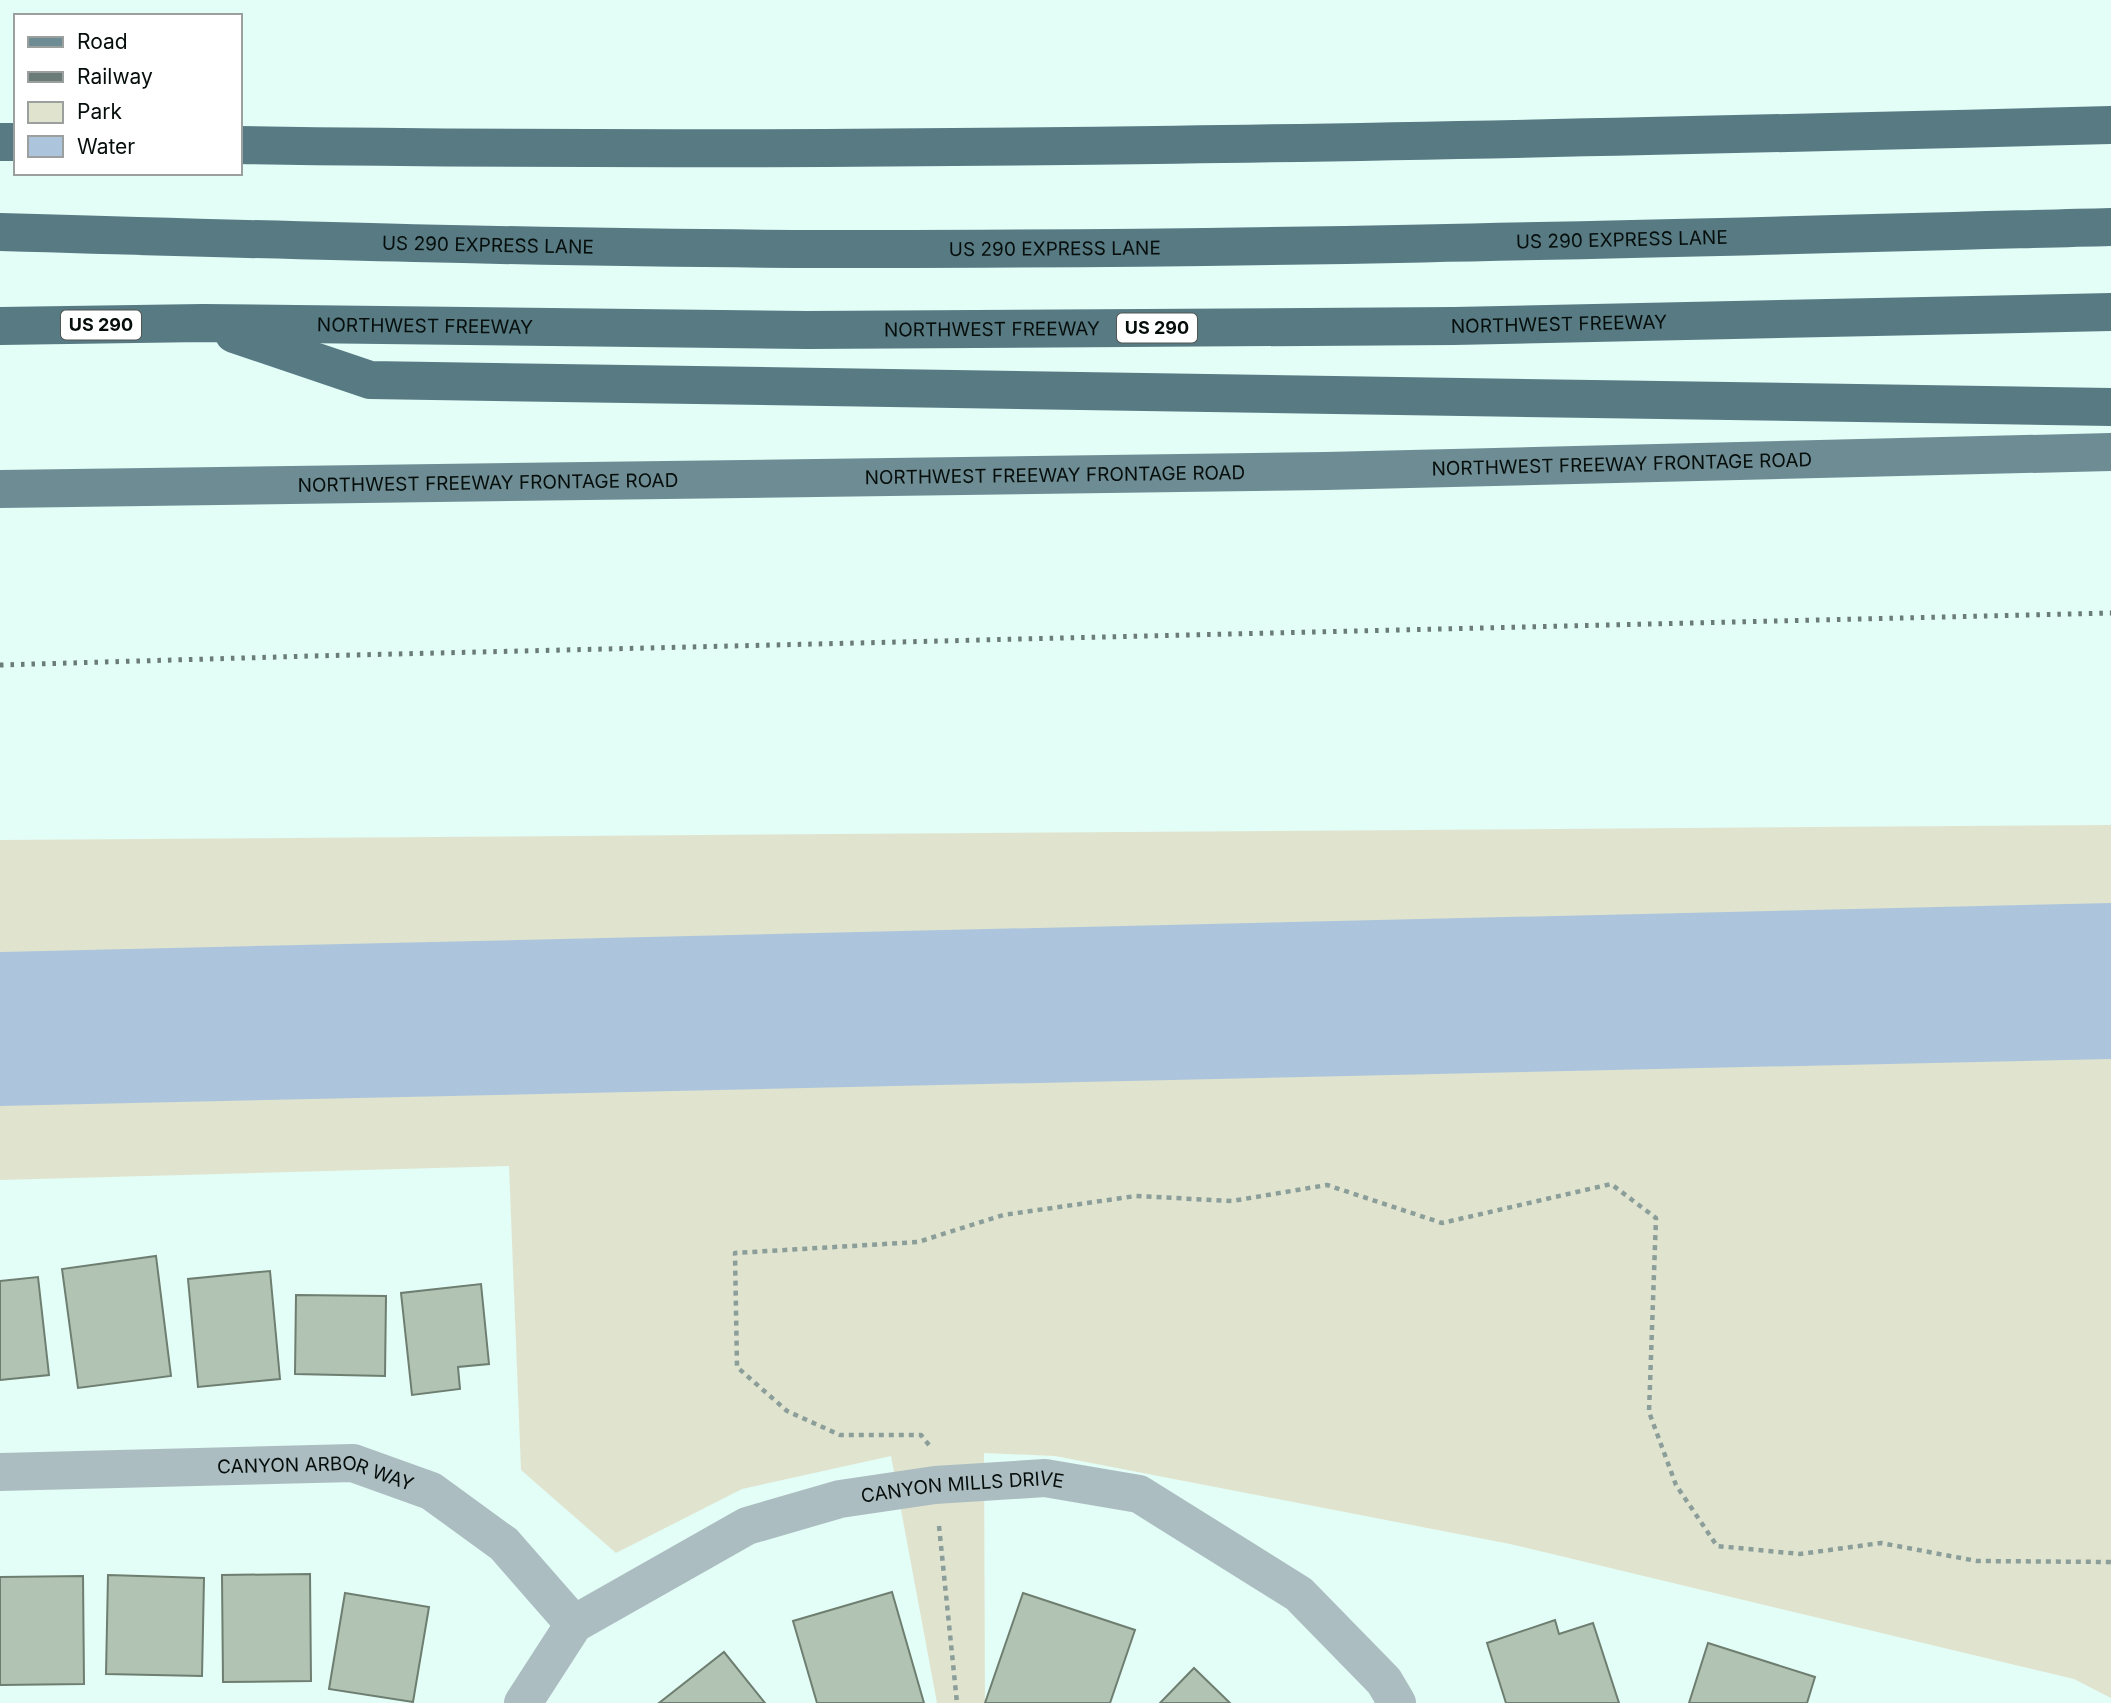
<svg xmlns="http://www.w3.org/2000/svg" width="2111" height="1703" viewBox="0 0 2111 1703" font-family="Inter,sans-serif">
	<rect width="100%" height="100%" fill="#e3fdf7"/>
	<path fill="#e0e4cf" d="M2111,825V1698L2074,1679L1510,1544L1055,1456L984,1453L985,1703H937L891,1456L742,1489L616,1553L521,1470L509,1166L0,1180V840Z"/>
	<path fill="#adc5dc" d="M2111,903V1059L0,1106V952Z"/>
	<g fill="#b1c3b3" stroke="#6e7e70" stroke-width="2">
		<path d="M156,1256L171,1376L78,1388L62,1269Z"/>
		<path d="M270,1271L280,1379L198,1387L188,1279Z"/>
		<path d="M38,1277L49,1375L0,1380V1281Z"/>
		<path d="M481,1284L489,1364L458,1367L460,1389L412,1395L401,1293Z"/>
		<path d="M296,1295L386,1296L385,1376L295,1374Z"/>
		<path d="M310,1574L311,1681L223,1682L222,1575Z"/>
		<path d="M108,1575L204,1578L202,1676L106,1674Z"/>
		<path d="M83,1576L84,1684L0,1685V1577Z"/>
		<path d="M892,1592L924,1703H817L793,1621Z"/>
		<path d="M345,1593L429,1607L413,1702L329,1689Z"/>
		<path d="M1023,1593L1135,1630L1110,1703H985Z"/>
		<path d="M1555,1620L1559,1634L1593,1623L1619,1703H1506L1487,1643Z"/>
		<path d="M1708,1643L1815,1677L1807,1703H1689Z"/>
		<path d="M724,1652L765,1703H659Z"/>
		<path d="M1194,1668L1230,1703H1160Z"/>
	</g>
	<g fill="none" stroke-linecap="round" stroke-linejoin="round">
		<g stroke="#8b9e9a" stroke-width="4.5" stroke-dasharray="5 5" stroke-linecap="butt">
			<path d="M929,1445L921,1435H840L787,1411L737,1367L735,1253L918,1242L1003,1215L1136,1196L1232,1201L1327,1185L1442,1223L1611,1184L1656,1218L1649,1412L1676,1485L1717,1546L1800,1554L1881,1543L1977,1561L2111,1562"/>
			<path d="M939,1526L957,1703"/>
		</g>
		<g stroke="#acbdc1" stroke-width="38">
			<path id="s1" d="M0,1472L353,1463L431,1491L504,1544L574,1624"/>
			<path id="s2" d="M523,1703L574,1624L747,1526L840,1499L935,1485L1045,1478L1139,1494L1299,1594L1384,1681L1397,1703"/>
		</g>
		<path stroke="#6e8c93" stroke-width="38" id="s3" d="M0,489L1326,471L2111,452"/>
		<g stroke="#577a83" stroke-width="38">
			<path d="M0,142H16"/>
			<path d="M240,145C863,155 1488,141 2111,125"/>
			<path id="s4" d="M0,232C276,240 552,248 827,249C1255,250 1683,238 2111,227"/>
			<path id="s5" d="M0,326L203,323L807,330L1454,326L2111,312"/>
			<path d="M234,334L370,380L2111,407"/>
		</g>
		<path stroke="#6b7b77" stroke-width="5" stroke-dasharray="3.5 7" stroke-linecap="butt" d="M0,665L312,656L2111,613"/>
	</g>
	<g text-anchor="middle" stroke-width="5" stroke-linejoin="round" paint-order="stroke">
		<g fill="#fff" stroke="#515655" stroke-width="2">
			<rect x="61" y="310.5" width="80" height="29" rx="5"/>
			<rect x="1117" y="313.5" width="80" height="29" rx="5"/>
		</g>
		<g font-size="18" font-weight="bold" fill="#060e0c">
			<text x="101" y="331">US 290</text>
			<text x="1157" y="334">US 290</text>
		</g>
		<g font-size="19" fill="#060e0c" stroke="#fff">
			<text dy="7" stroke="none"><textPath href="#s4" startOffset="1622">US 290 EXPRESS LANE</textPath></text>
			<text dy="7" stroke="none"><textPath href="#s4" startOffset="488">US 290 EXPRESS LANE</textPath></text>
			<text dy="7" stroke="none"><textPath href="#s4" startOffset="1055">US 290 EXPRESS LANE</textPath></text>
			<text dy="7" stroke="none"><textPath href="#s5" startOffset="1559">NORTHWEST FREEWAY</textPath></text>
			<text dy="7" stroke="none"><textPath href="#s5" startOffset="425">NORTHWEST FREEWAY</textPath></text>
			<text dy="7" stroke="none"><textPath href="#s5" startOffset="992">NORTHWEST FREEWAY</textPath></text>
			<text dy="7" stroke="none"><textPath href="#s3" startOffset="1622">NORTHWEST FREEWAY FRONTAGE ROAD</textPath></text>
			<text dy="7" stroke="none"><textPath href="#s3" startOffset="1055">NORTHWEST FREEWAY FRONTAGE ROAD</textPath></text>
			<text dy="7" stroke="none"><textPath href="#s3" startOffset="488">NORTHWEST FREEWAY FRONTAGE ROAD</textPath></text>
			<text dy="7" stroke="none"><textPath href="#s1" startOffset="317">CANYON ARBOR WAY</textPath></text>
			<text dy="7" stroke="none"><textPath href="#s2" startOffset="513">CANYON MILLS DRIVE</textPath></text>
		</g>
	</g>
	<rect x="14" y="14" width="228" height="161" fill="#ffffff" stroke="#9b9f9e" stroke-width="2"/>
	<rect x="28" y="37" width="35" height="10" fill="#6e8c93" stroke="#9b9f9e" stroke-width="2"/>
	<text x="77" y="49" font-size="21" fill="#060e0c">Road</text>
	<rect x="28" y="72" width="35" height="10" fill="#6b7b77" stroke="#9b9f9e" stroke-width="2"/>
	<text x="77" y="84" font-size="21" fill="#060e0c">Railway</text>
	<rect x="28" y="102" width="35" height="21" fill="#e0e4cf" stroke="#9b9f9e" stroke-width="2"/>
	<text x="77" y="119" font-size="21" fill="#060e0c">Park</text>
	<rect x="28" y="136" width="35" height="21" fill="#adc5dc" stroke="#9b9f9e" stroke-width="2"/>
	<text x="77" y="154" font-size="21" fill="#060e0c">Water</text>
</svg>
